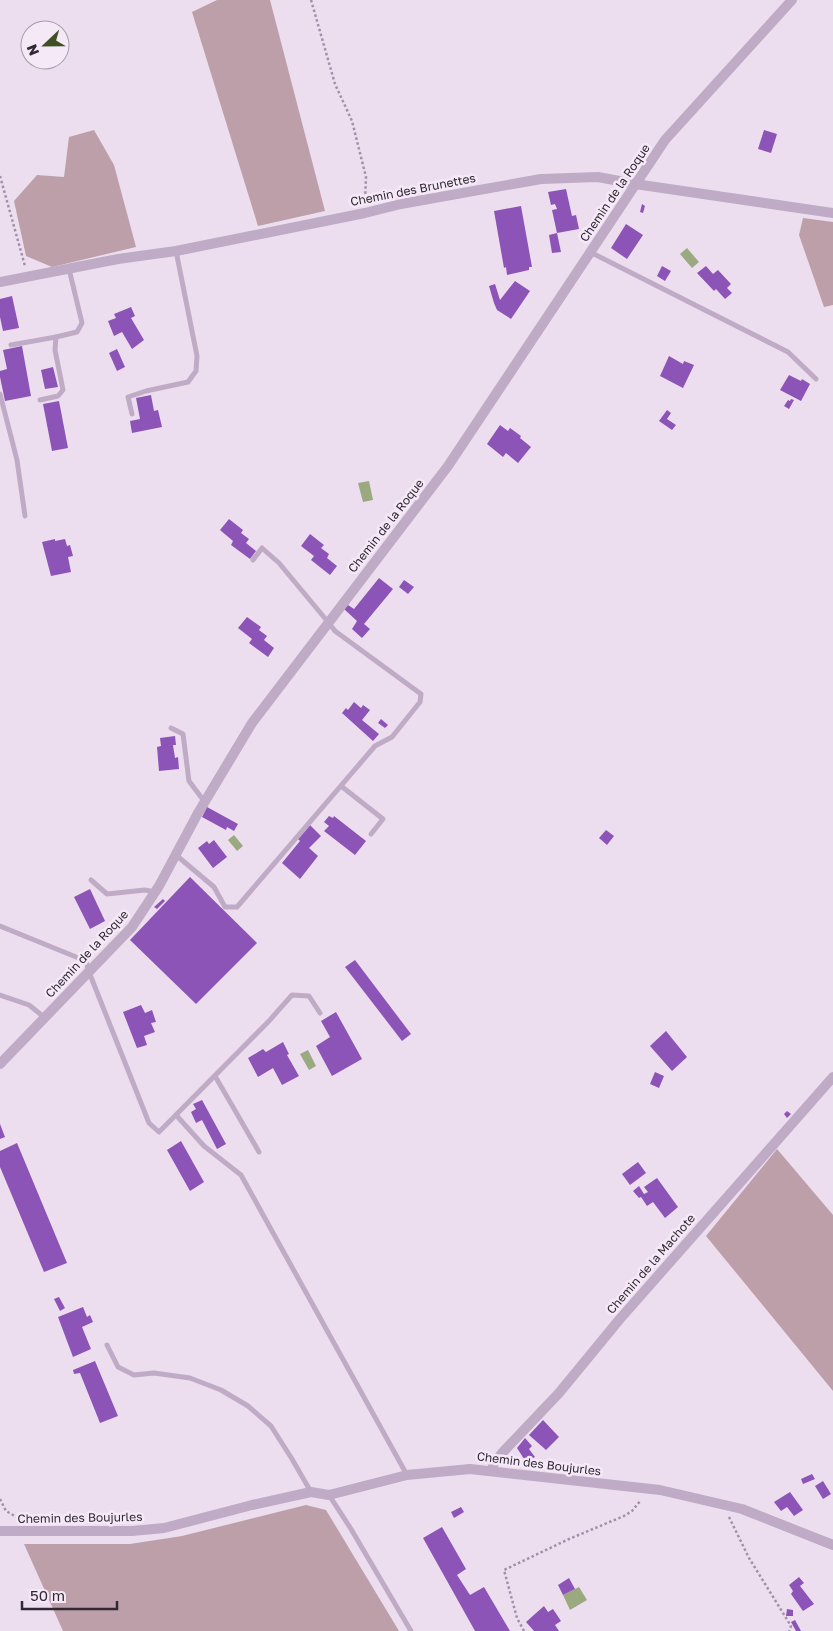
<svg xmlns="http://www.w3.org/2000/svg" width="833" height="1631" viewBox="0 0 833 1631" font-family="'Golos Text',sans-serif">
	<rect width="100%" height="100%" fill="#eddeef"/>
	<g fill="#bc9fa9">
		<path d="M217,0H270L325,211L258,226L192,12Z"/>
		<path d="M94,130L114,165L136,247L52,267L26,256L14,201L37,175L64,177L69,137Z"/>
		<path d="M803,218L833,222V305L824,307L799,235Z"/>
		<path d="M777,1149L833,1215V1391L706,1236Z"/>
		<path d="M306,1505L326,1510L399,1631H63L24,1544H130L182,1536Z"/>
	</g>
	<g fill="#9aa980">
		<path d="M687,248L699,262L692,268L680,254Z"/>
		<path d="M369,481L373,500L363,502L358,483Z"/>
		<path d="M234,835L243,846L237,851L228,840Z"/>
		<path d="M308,1050L316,1066L309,1070L300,1054Z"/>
		<path d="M579,1587L587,1600L570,1610L563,1595Z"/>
	</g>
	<g fill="#8c54b7">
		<path d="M764,130L777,134L771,153L758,149Z"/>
		<path d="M566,189L572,216L576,215L579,229L557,233L552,210L557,209L555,204L551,205L548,192Z"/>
		<path d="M642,204L645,206L643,213L640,212Z"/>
		<path d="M521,206L532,267H529V270L507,275L506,267L504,268L494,211Z"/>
		<path d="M626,224L643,235L627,259L611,248Z"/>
		<path d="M557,233L561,252L552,253L549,235Z"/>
		<path d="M662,266L671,271L665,281L657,276Z"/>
		<path d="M706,266L713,274L718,270L731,284L727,288L732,293L725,299L716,289L714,291L697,273Z"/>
		<path d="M515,281L530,291L511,319L497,310L494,303L489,286L495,284L500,300Z"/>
		<path d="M12,296L19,328L3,331L0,317V299Z"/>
		<path d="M131,307L135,316L131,318L144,340L132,349L122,332L114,336L108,321L116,318L114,314Z"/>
		<path d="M22,346L31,396L5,401L0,377V371L7,369L3,350Z"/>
		<path d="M117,349L125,367L117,371L109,353Z"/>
		<path d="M669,356L683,364L684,361L694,365L683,388L660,376Z"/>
		<path d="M53,367L58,387L45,389L41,370Z"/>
		<path d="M789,375L801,381L802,379L810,384L801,401L780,390Z"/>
		<path d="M151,395L154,411L158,410L162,427L132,433L130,421L140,419L136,398Z"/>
		<path d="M791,399L794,400L789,409L784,406L788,400L790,401Z"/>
		<path d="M59,401L68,448L52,451L43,404Z"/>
		<path d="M667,410L671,413L667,419L676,425L672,430L659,421Z"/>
		<path d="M500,425L508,431L510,428L521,436L520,438L531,447L518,463L506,453L503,457L487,444Z"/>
		<path d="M229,519L243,530L241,533L249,539L246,543L256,551L250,559L231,545L233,541L220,530Z"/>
		<path d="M310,534L324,545L321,548L329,554L327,558L337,566L330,575L311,560L314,556L301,546Z"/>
		<path d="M55,539V541L65,539L67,546L70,545L73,556L68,557L71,572L51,576L42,542Z"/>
		<path d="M379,578L393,589L364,624L370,629L362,638L352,629L357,621L344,609L348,605L354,609Z"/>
		<path d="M404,580L414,587L408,594L399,587Z"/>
		<path d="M247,617L261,627L259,630L267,636L264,640L274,648L268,657L249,643L252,639L238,628Z"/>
		<path d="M354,702L361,708L363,705L370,710L362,720L379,734L373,741L342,713L346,708L348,710Z"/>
		<path d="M381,719L388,725L385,728L378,723Z"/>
		<path d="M175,736L176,745H173L175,758L178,757L179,769L159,771L157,747L161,746L160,738Z"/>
		<path d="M207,807L238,824L234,831L227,827L226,830L202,817Z"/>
		<path d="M329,816L333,818L334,816L366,841L355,855L324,831L329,826L324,822Z"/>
		<path d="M310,825L321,836L309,848L318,856L300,879L282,863L300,841L298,839Z"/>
		<path d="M606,830L614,836L607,845L599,838Z"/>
		<path d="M214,840L227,857L213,868L198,848L207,841L209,844Z"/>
		<path d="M190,877L257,943L196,1004L130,940Z"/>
		<path d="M90,889L105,921L90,929L74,897Z"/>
		<path d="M163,899L165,901L157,909L154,907Z"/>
		<path d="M355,960L411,1034L402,1041L345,967Z"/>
		<path d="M141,1005L145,1013L152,1010L156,1022L151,1023L155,1032L144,1036L147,1045L137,1048L123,1012Z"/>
		<path d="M336,1012L362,1059L332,1076L316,1046L330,1037L321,1021Z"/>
		<path d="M666,1031L687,1057L672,1071L650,1046Z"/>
		<path d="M283,1042L289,1054L287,1055L299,1076L282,1085L273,1068L258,1077L248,1058L263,1049L266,1052Z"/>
		<path d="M655,1072L664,1076L659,1088L650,1084Z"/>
		<path d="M202,1100L226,1144L217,1149L202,1120L196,1123L191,1112L196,1109L193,1104Z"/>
		<path d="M787,1111L791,1114L787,1118L784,1114Z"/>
		<path d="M0,1124L5,1137L0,1139Z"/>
		<path d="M181,1141L204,1182L190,1191L167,1150Z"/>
		<path d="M17,1143L67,1263L44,1272L0,1167V1151Z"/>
		<path d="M638,1162L646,1173L630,1185L622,1174Z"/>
		<path d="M657,1178L678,1207L665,1218L653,1202L647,1206L641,1197L639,1198L633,1191L639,1186L644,1194L648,1192L644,1187Z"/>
		<path d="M59,1297L65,1308L60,1311L54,1299Z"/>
		<path d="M83,1307L87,1317L90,1315L93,1322L82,1327L91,1349L73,1357L58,1317Z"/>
		<path d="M95,1361L118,1416L100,1423L80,1373L74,1374L73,1370Z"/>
		<path d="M543,1420L559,1437L546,1450L529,1435Z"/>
		<path d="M525,1438L532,1446L529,1449L535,1457L526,1462L517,1448Z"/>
		<path d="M812,1474L815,1479L803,1484L801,1479Z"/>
		<path d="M823,1481L831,1494L823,1499L815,1486Z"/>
		<path d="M790,1492L803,1510L794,1516L787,1507L781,1511L774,1502Z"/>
		<path d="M461,1507L464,1512L454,1518L451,1512Z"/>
		<path d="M442,1527L466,1569L457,1575L470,1595L484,1587L510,1631H475L423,1538Z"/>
		<path d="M799,1577L804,1583L800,1586L814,1604L803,1611L791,1594L793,1591L789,1585Z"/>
		<path d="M569,1578L575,1589L563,1595L558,1585Z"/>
		<path d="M544,1606L548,1612L553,1609L561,1621L555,1625L559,1631H534L526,1622Z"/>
		<path d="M787,1609L793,1610V1616H786Z"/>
		<path d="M795,1620L801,1631H796L791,1622Z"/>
	</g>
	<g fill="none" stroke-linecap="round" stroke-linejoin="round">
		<g stroke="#a38faa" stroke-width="2.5" stroke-dasharray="2.5 2.5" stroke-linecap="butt">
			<path d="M311,0L335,84L352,121L366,177L365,202"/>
			<path d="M0,176L25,266"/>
			<path d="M0,1499L6,1511L20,1519"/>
			<path d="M729,1517L749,1558L791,1626L789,1631"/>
			<path d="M524,1631L517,1618L504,1570L569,1539L624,1516L632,1511L641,1500"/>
		</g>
		<g stroke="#c0abc6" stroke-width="5">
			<path d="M590,252L788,352L816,379"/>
			<path d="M11,345L56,337"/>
			<path d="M0,394L17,460L25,516"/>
			<path d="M40,400L58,396L63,390L55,350L56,337L77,332L82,323L69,269"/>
			<path d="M132,414L128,397L146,391L188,382L196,371L197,356L176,251"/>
			<path d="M171,728L183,734L189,781L204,801"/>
			<path d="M341,786L383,819L371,834"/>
			<path d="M176,855L214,887L225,907H237L375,746L392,737L420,702L421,694L335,631L328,622L279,563L262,548L253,560"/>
			<path d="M91,880L107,894L145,890L155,892"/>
			<path d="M0,926L86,961L89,972L149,1123L159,1132L269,1021L292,995L309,996L320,1013"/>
			<path d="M0,995L29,1005L44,1017"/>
			<path d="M215,1076L259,1152"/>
			<path d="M176,1115L204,1146L241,1175L407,1475"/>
			<path d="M107,1345L118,1367L134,1375L154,1373L190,1378L221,1390L248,1406L271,1426L292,1459L311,1492"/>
			<path d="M329,1495L351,1529L411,1631"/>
		</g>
		<g stroke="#c0abc6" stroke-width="10">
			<path d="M0,282L118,259L176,251L365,213L401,204L541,179L598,177L635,184L833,213"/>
			<path d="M0,1064L132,927L159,886L198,813L252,723L448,466L665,140L792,0"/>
			<path d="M492,1470L494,1463L503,1452L559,1393L619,1320L833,1077"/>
			<path d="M0,1531H132L164,1528L252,1505L311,1492L329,1495L407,1475L470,1469L660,1490L742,1509L833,1545"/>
		</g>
	</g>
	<g text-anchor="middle" stroke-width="5" stroke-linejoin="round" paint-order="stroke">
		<g font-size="12" fill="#302934" stroke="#f5e9f7">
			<text transform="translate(413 190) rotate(-11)" y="4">Chemin des Brunettes</text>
			<text transform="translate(615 193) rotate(-56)" y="4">Chemin de la Roque</text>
			<text transform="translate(386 526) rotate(-52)" y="4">Chemin de la Roque</text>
			<text transform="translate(87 954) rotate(-47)" y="4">Chemin de la Roque</text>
			<text transform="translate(651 1264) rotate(-49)" y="4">Chemin de la Machote</text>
			<text transform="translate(539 1464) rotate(7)" y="4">Chemin des Boujurles</text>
			<text transform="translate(80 1518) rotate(-1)" y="4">Chemin des Boujurles</text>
		</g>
	</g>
	<g transform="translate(45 45) rotate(248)"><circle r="24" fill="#f5e9f7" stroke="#a69ca9"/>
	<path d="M0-4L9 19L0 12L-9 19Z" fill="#3f5124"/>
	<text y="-8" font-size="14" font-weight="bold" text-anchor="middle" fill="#302934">N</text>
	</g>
	<path d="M22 1601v8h95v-8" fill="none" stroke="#302934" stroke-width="2.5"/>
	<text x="30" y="1601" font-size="15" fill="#302934" stroke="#f5e9f7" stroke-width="4" paint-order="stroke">50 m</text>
</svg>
